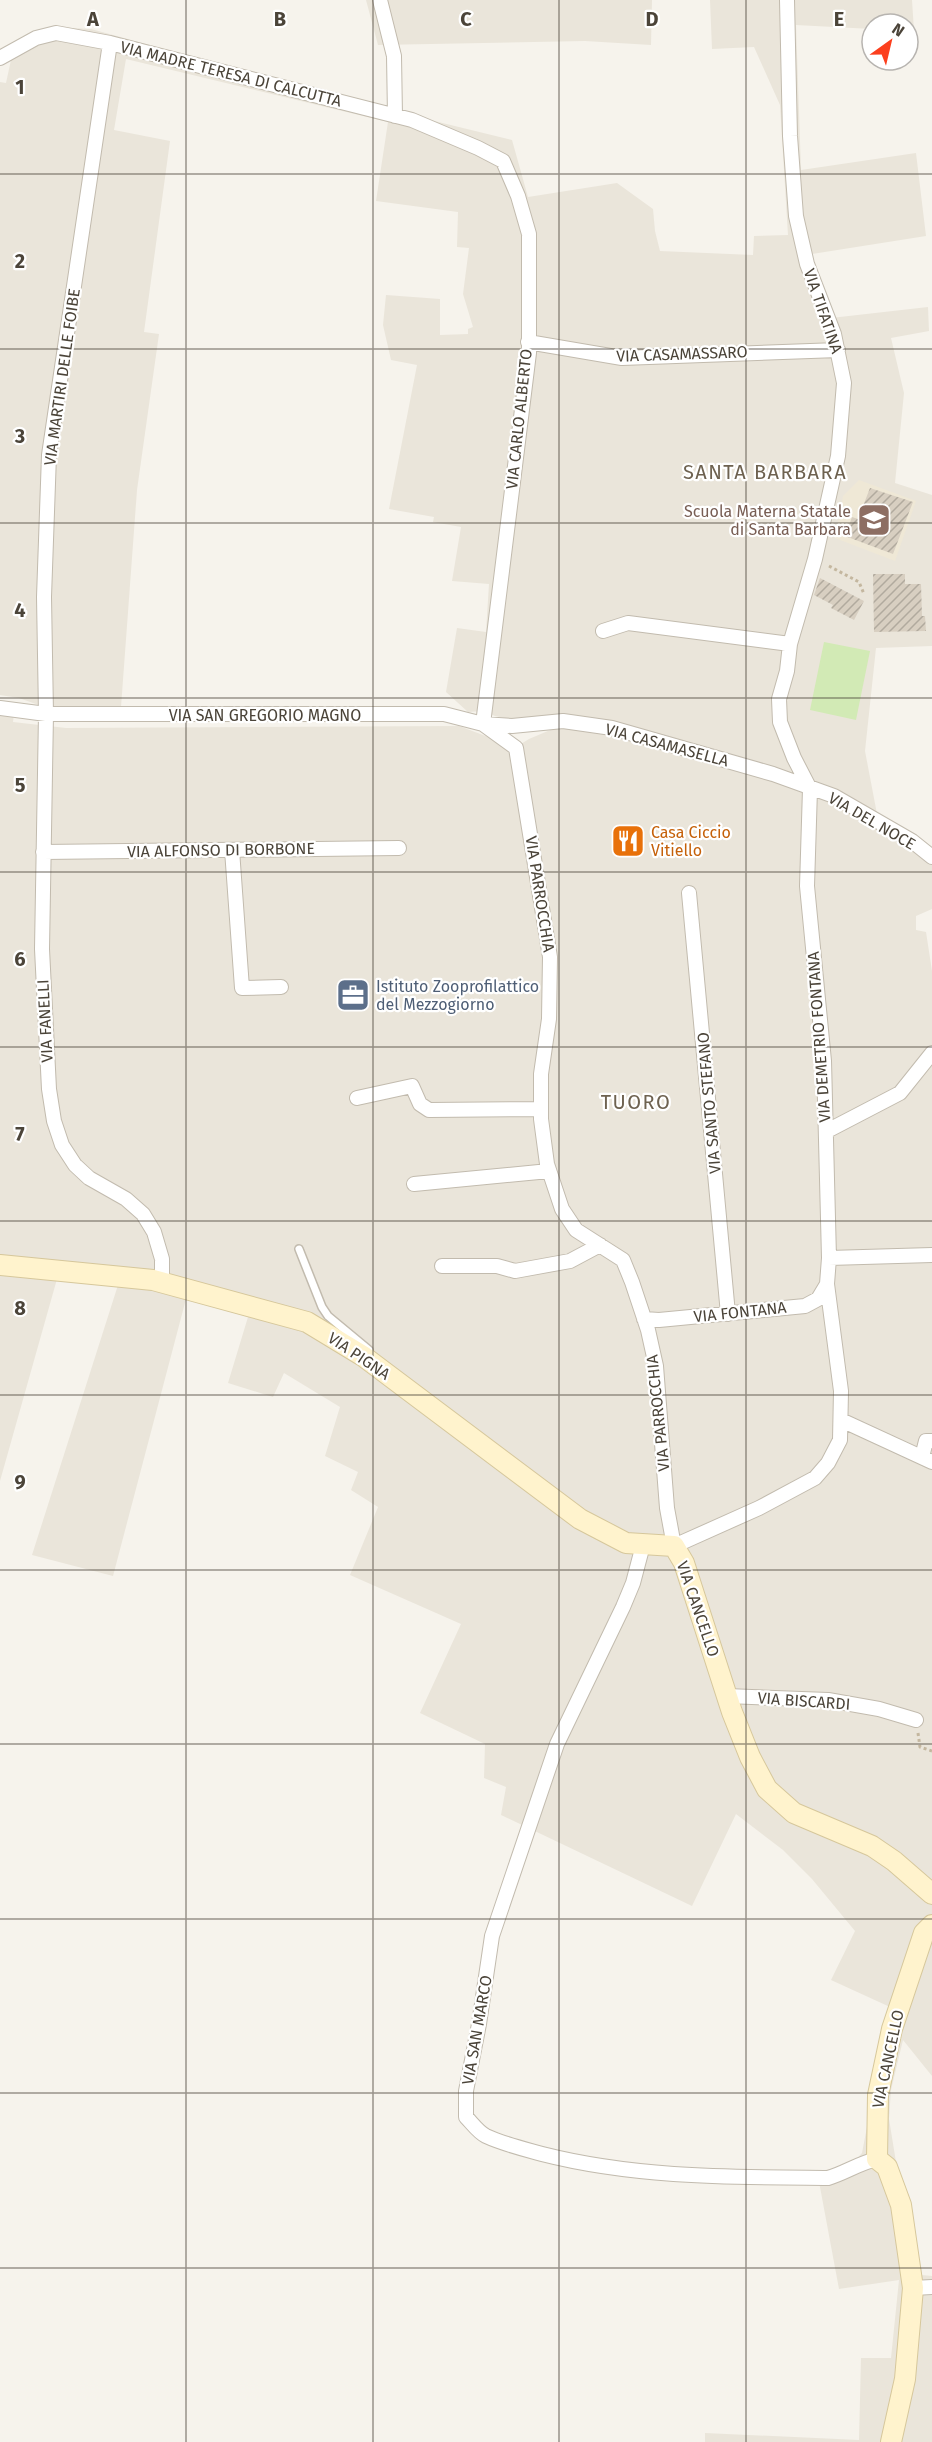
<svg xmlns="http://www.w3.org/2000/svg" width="932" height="2442" viewBox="0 0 932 2442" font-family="'Fira Sans',sans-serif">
	<defs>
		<pattern id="building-hatch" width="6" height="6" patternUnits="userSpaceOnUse" patternTransform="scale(1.5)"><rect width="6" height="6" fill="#d8cfc1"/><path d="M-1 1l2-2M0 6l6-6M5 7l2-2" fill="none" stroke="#b1aa9e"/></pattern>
	</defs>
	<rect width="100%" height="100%" fill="#f6f3ec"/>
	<path fill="#eae5da" d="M366 0H652L651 45 585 41 378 45Z
		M710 0H912L914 31H908V24H872V29L796 25 801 170 916 153 926 236 812 254 816 277 831 318 928 307 929 331 891 338 904 393 895 483 932 495V646L876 648 865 751 877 814 637 732 519 721 495 716 484 711 468 712 446 692 457 628 486 632 489 584 452 581 461 527 433 522 434 517 389 509 417 365 391 360 383 325 386 295 440 299V335L468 334V329L473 327 463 294 469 248 457 247 458 212 376 201 388 122 126 59 114 130 170 141 144 332 159 334 137 490 121 707 47 708 19 698 0 695V82L6 83 14 46 54 27 91 29 377 107 512 140 528 197 617 183 653 209 655 231 660 251 753 255 754 236 788 235 780 105 754 47 712 49Z
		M0 702 15 705 13 722 66 728 459 726 491 738 511 750 529 739 562 725 615 735 748 771 815 795 932 855V909L916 916V930L926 932 932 971V2076L903 2040 891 2090 889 2119 896 2162 911 2211 922 2275 932 2276V2442H705V2433L859 2440 861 2358H891L899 2280 839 2289 817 2171 849 2167 862 2153 890 2007 831 1980 855 1931 812 1879 783 1850 736 1814 692 1906 501 1815 506 1787 484 1778 485 1744 420 1713 461 1624 350 1575 378 1507 351 1490 358 1472 325 1456 340 1407 284 1373 273 1397 228 1383 248 1317 186 1299 113 1576 32 1555 118 1285 57 1279 0 1481Z"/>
	<path fill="#efe8d6" d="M859 480 916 501 895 561 835 538 843 496Z"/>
	<path fill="#d2eab5" d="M824 642 870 651 856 720 810 710Z"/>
	<path fill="url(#building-hatch)" d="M870 488 913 502 893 554 845 536 852 517 858 519Z
		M873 574H905V584H921L922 616H925L926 631 874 632Z
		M820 578 864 601 854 620 831 608 833 605 814 595Z"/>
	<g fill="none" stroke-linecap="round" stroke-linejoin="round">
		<defs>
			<path id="lane" d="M299 1249 322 1307 328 1316 369 1350"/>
			<path id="street" d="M380 0 394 56 395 116
				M787 0 790 136 796 216 807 264 834 334 844 383 838 456 815 559 790 644 787 671 779 699 780 722 794 758 810 789
				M110 43 49 455 44 597 46 714 42 949 49 1089 54 1121 62 1145 75 1165 89 1178 126 1199 143 1214 154 1232 162 1259V1282
				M0 58 36 38 56 33 110 43 412 120 478 148 503 161 518 196 529 234V353L483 724
				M528 342 622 358 838 350
				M603 631 628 623 790 644
				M0 708 46 714H444L483 724 512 726 563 721 612 728 773 774 834 796 912 841 932 857
				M483 724 516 748 550 957 549 1019 541 1074V1119L547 1164 562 1209 576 1230 623 1260 632 1282 648 1330 656 1366 667 1508 674 1546 759 1508 815 1478 828 1463 840 1440 841 1391 827 1284 829 1258 824 1061 807 886 810 789
				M232 850 242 988 281 987
				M43 852 399 848
				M689 893 728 1314
				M357 1098 412 1086 420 1104 429 1110 541 1109
				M827 1131 900 1093 932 1053
				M414 1184 549 1171
				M829 1258 932 1255
				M442 1266H497L515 1271 570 1261 600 1245
				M644 1319 659 1320 805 1306 818 1299 827 1284
				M841 1420 932 1462
				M922 1457 926 1441H932
				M643 1545 633 1583 623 1607 557 1744 492 1936 479 2024 466 2091V2117C472 2123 478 2132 486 2136 503 2144 524 2149 542 2154 636 2178 732 2177 828 2178 845 2173 859 2163 877 2159
				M727 1696 828 1700 879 1709 916 1720
				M913 2288 932 2287"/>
			<path id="secondary" d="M0 1265 153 1280 307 1322 363 1356 580 1519 626 1543 674 1546 684 1563 732 1712 750 1757 767 1789 794 1813 872 1846 894 1861 932 1894
				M891 2442 905 2379 913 2288 901 2205 887 2167 877 2159 878 2095 892 2029 924 1933 932 1925"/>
		</defs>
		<use href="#lane" stroke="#c2bbae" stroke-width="10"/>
		<use href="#street" stroke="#c2bbae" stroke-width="16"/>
		<use href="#secondary" stroke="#d6c79b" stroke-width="22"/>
		<path stroke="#c4b79f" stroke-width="3" stroke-dasharray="3 3" stroke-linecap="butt" d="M829 566 859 582 864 594
			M918 1733 920 1747 932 1751"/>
		<use href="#lane" stroke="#fff" stroke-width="7"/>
		<use href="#street" stroke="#fff" stroke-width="14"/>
		<use href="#secondary" stroke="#fff3cd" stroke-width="20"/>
	</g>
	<path fill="none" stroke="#4b4439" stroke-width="1.5" stroke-opacity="0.55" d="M186 0V2442M373 0V2442M559 0V2442M746 0V2442M0 174H932M0 349H932M0 523H932M0 698H932M0 872H932M0 1047H932M0 1221H932M0 1395H932M0 1570H932M0 1744H932M0 1919H932M0 2093H932M0 2268H932"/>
	<defs>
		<symbol id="school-square" viewBox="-11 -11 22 22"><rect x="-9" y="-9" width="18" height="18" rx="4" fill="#8d6e63" stroke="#fff"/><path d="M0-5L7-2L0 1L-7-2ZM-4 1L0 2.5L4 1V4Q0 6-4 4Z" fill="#fff"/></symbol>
		<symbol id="restaurant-square" viewBox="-11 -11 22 22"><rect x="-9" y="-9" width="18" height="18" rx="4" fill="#e8710a" stroke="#fff"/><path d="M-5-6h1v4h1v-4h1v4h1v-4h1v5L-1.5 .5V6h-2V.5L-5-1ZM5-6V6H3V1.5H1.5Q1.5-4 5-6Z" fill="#fff"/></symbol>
		<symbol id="office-square" viewBox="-11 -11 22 22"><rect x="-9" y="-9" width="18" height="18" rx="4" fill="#5c6f8a" stroke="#fff"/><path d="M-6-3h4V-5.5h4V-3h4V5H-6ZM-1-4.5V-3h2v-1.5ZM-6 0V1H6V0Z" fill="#fff"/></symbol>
	</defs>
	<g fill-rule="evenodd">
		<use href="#school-square" x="855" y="501" width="38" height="38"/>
		<use href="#restaurant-square" x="609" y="822" width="38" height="38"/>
		<use href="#office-square" x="334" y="976" width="38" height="38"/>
	</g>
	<g text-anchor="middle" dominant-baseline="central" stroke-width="4.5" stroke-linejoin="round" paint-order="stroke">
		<g font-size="16" fill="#4b4439" stroke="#fff">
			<text transform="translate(231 74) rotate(14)">VIA MADRE TERESA DI CALCUTTA</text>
			<text transform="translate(823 311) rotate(71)">VIA TIFATINA</text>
			<text transform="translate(682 354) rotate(-2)">VIA CASAMASSARO</text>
			<text transform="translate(62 377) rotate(-82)">VIA MARTIRI DELLE FOIBE</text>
			<text transform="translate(519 419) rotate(-84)">VIA CARLO ALBERTO</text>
			<text x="265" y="715">VIA SAN GREGORIO MAGNO</text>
			<text transform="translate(667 745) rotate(15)">VIA CASAMASELLA</text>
			<text transform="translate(872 821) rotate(30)">VIA DEL NOCE</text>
			<text transform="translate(221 850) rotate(-1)">VIA ALFONSO DI BORBONE</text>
			<text transform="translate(540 894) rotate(81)">VIA PARROCCHIA</text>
			<text transform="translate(45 1021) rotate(-93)">VIA FANELLI</text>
			<text transform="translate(819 1037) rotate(-94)">VIA DEMETRIO FONTANA</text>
			<text transform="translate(709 1103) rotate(-95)">VIA SANTO STEFANO</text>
			<text transform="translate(740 1312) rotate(-6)">VIA FONTANA</text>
			<text transform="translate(359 1356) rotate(34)">VIA PIGNA</text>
			<text transform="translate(658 1413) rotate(-96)">VIA PARROCCHIA</text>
			<text transform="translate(698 1609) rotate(71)">VIA CANCELLO</text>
			<text transform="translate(804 1701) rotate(4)">VIA BISCARDI</text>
			<text transform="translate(477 2030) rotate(-80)">VIA SAN MARCO</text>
			<text transform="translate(888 2059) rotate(-78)">VIA CANCELLO</text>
		</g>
		<g font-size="16" fill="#785e54" stroke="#fff" text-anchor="end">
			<text x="851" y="511">Scuola Materna Statale<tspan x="851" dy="18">di Santa Barbara</tspan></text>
		</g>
		<g font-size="16" fill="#c56008" stroke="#fff" text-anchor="start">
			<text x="651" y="832">Casa Ciccio<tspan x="651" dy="18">Vitiello</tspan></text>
		</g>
		<g font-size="16" fill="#4e5e75" stroke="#fff" text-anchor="start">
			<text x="376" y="986">Istituto Zooprofilattico<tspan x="376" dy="18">del Mezzogiorno</tspan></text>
		</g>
		<g font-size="20" letter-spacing="1.5" fill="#6e6250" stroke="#fff">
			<text x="765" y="472">SANTA BARBARA</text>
			<text x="636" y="1102">TUORO</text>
		</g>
	</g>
	<g font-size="20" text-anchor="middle" font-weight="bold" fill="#4b4439" stroke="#fff" stroke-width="4.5" stroke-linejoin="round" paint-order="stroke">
		<text x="93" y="26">A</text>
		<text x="280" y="26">B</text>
		<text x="466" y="26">C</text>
		<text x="652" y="26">D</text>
		<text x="839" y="26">E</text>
		<text x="20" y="94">1</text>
		<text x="20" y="268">2</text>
		<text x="20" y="443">3</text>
		<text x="20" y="617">4</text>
		<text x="20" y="792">5</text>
		<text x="20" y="966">6</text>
		<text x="20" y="1141">7</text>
		<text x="20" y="1315">8</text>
		<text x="20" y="1489">9</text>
	</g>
	<g transform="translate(890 42) rotate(34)"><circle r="28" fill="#ffffff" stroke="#b7b4b0" stroke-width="1.5"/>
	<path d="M0-4.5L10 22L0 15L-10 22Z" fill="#fc3f1d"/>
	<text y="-9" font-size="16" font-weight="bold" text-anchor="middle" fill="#4b4439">N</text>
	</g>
</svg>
